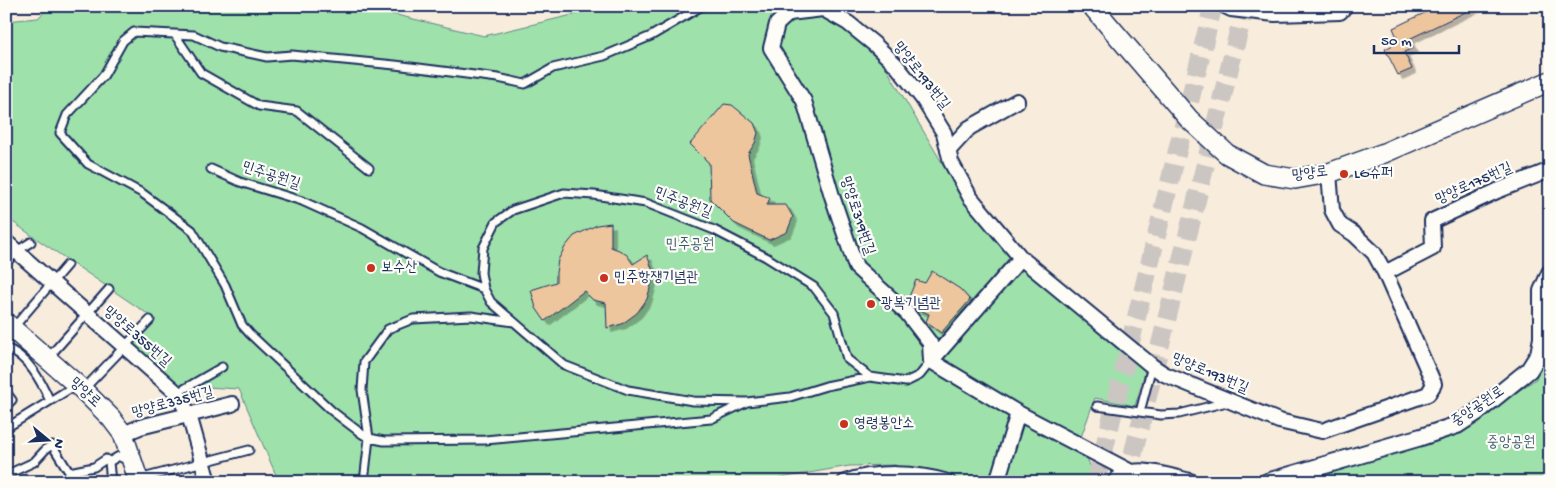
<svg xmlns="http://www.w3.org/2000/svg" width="1556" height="488" viewBox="0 0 1556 488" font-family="'Gochi Hand','Poor Story',sans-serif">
	<defs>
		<filter id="shadow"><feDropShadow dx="4.5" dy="4.5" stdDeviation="0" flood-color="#0004"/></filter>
	</defs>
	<rect width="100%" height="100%" fill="#f8ecdc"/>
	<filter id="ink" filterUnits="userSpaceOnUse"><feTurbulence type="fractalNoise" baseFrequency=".02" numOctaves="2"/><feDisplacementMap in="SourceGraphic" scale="10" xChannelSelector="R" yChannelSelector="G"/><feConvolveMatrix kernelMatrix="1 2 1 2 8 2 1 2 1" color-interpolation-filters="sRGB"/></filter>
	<g filter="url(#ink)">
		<path fill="#9fe1ab" stroke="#5d8884" d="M51 6H359L484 36 585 12 597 6H831L846 29 882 61 964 200 1020 266 1119 350 1146 369 1135 406 1095 398 1080 440 1093 473 1090 482H899L896 465 849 466 758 482H279L239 389 175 385 130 348 155 319 31 235 6 217V21L38 18Z
			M1550 331V482H1286L1461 430 1536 379Z"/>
		<path fill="#edc69d" stroke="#1b2f5e" filter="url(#shadow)" d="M1439 6H1478L1409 39 1413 48 1404 52 1412 69 1398 75 1385 49 1399 42 1393 28Z
			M724 104 732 105 754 123 758 133 755 143 748 154 757 193 770 198 767 205H786L793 217 787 232 769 240 734 223 710 199 709 163 690 144Z
			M611 223V247L619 250 627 255 633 264 647 255 653 271 651 285 647 299 637 313 622 324 607 328 606 303 593 300 584 291 545 321 536 308 531 290 556 282V273L558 260 565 247 574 236 597 225Z
			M932 271 960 289 970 300 941 333 926 322 929 314 906 304 916 280 925 283Z"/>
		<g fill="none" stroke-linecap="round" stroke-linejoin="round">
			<path stroke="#ccc6c3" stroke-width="19" stroke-dasharray="19 9" stroke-linecap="butt" d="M1096 482 1213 6
				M1126 482 1245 6"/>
			<defs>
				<path id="service" d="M702 6 651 36 604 56 553 68 525 84 498 78 395 65 292 55 267 57 220 47 194 35 134 32 123 41 104 75 67 115 60 133 88 164 142 193 192 230 225 285 242 325 250 334 332 411 362 434 369 438 384 441 485 440 711 419 747 402
					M175 35 201 73 259 106 297 111 369 168
					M211 169 240 182 302 201 362 228 439 272 484 289
					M6 263 17 251 31 242
					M14 327 67 265
					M6 348C28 356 41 381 50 401
					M48 358 109 289
					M870 377 826 386 790 397 747 402 693 401 628 390 564 365 491 302 484 289 481 273 483 248 496 222 513 210 564 193 594 195 646 203 714 230 766 257 814 287 834 313 847 359 870 377 906 382 920 375 931 361
					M84 389 150 320
					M6 392 12 400 6 406
					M177 393 222 367
					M1097 406 1161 415 1179 414 1227 402
					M1140 412 1152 366
					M6 428 76 385
					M6 475 34 462 46 449 52 445 69 472
					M139 479 249 450
					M72 482 69 472 94 467 106 459 109 462
					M111 482 109 462 119 456 122 458 129 457
					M364 482 369 438 362 390 364 362 388 329 413 319 471 316 514 322"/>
				<path id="minor" d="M1225 6 1231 9 1275 14 1340 12 1345 6
					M948 151 969 128 1017 101
					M6 242 177 393 189 415 208 482
					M1385 273 1433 248 1432 221 1497 191 1550 170
					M931 361 1021 258
					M123 434 140 427 232 404
					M1131 472 1018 413 931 361 930 343 907 313 856 267 832 196 804 101 771 48 777 24 789 13 823 9 848 23 874 44 896 65 923 99 944 133 951 162 970 197 1021 258 1152 366 1164 374 1279 421 1322 431 1428 394 1434 384 1385 273 1374 253 1354 234 1340 225 1332 210 1329 173
					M845 482C877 471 915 472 948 482
					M997 482 1018 413"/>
				<path id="tertiary" d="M1116 482C1132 463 1168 477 1190 482
					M1267 482 1421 437 1457 425 1477 412 1529 370 1539 354 1542 338V291L1550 273"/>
				<path id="secondary" d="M1092 6 1189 119 1227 154 1264 174 1295 179 1329 173 1384 153 1550 81
					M6 323 83 390 111 418 123 434 139 482"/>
			</defs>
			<use href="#service" stroke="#1b2f5e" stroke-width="11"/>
			<use href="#minor" stroke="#1b2f5e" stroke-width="18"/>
			<use href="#tertiary" stroke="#1b2f5e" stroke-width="20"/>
			<use href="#secondary" stroke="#1b2f5e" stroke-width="22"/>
			<use href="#service" stroke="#fdfcf7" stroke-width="7"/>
			<use href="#minor" stroke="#fdfcf7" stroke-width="14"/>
			<use href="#tertiary" stroke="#fdfcf7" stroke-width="16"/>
			<use href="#secondary" stroke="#fdfcf7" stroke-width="19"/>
		</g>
	</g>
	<g fill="#c8321e" stroke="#fdfcf7" stroke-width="2">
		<circle cx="1344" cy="174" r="5"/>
		<circle cx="371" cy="268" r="5"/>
		<circle cx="604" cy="278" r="5"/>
		<circle cx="871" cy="304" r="5"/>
		<circle cx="844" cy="424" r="5"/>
	</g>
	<g text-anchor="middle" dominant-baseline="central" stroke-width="4.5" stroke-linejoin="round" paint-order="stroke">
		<g font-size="15" fill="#1b2f5e" stroke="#fdfcf7">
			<text transform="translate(921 76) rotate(52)">망양로193번길</text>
			<text transform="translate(1310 174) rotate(-7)">망양로</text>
			<text transform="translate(271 176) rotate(18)">민주공원길</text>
			<text transform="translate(1474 184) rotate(-24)">망양로175번길</text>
			<text transform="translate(683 203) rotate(21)">민주공원길</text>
			<text transform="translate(857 216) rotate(72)">망양로319번길</text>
			<text transform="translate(137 337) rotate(41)">망양로355번길</text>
			<text transform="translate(1210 374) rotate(23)">망양로193번길</text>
			<text transform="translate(85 393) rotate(43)">망양로</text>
			<text transform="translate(173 403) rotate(-15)">망양로335번길</text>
			<text transform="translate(1478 407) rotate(-34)">중앙공원로</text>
		</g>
		<g font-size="15" fill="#1b2f5e" stroke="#fdfcf7" text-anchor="start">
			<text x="1354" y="174">LG슈퍼</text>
			<text x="381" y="268">보수산</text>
			<text x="614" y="278">민주항쟁기념관</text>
			<text x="881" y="304">광복기념관</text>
			<text x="854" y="424">영령봉안소</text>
		</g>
		<g font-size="15" fill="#3c5c71" stroke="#fdfcf7">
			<text x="690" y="245">민주공원</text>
			<text x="1511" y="443">중앙공원</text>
		</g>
	</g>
	<rect width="1556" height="488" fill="none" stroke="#fdfcf7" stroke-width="25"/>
	<rect x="12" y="12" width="1531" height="463" fill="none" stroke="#1b2f5e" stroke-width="2" filter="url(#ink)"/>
	<g transform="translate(48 440) rotate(108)" stroke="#fdfcf7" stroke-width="4" paint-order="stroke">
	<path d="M0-4L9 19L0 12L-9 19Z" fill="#1b2f5e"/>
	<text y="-8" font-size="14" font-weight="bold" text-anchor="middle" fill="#1b2f5e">N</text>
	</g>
	<path d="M1374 45v8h85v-8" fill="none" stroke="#1b2f5e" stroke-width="2.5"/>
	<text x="1381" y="45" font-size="15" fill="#1b2f5e" stroke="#fdfcf7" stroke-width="4" paint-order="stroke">50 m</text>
</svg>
